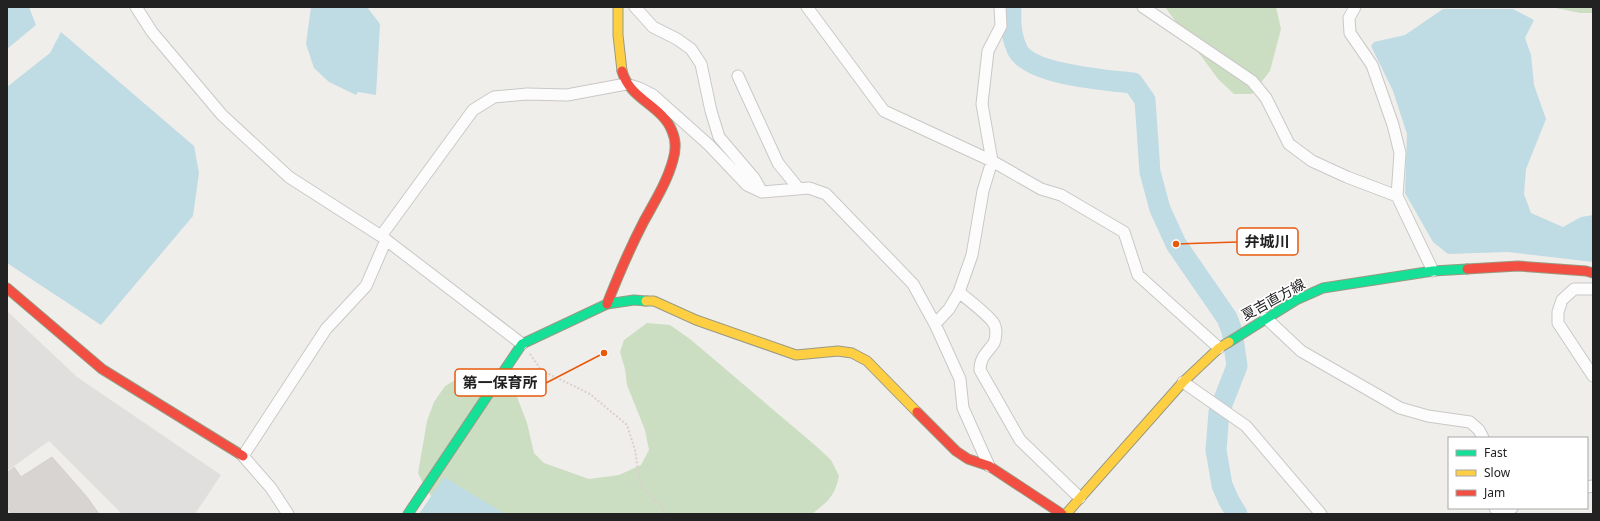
<svg xmlns="http://www.w3.org/2000/svg" width="1600" height="521" viewBox="0 0 1600 521" font-family="'Noto Sans','Noto Sans JP',sans-serif">
	<rect width="100%" height="100%" fill="#f0eeeb"/>
	<path fill="#cbdec1" d="M1165 7H1276L1281 29 1270 71 1252 94H1234L1218 79Z
		M1551 7H1593V13H1580Z
		M647 323 670 325 690 339 816 446 831 460 839 476C834 498 828 501 812 514H460L435 502 425 487 418 473 427 421 434 402 445 386 457 379 474 375 495 380 514 389 527 423 534 453 544 463 589 479 619 475 641 465 649 450 645 430 627 385 625 369 620 352 624 340Z"/>
	<path fill="#e0dfde" d="M7 311 77 377 221 475 195 514H122L49 441 7 471Z"/>
	<path fill="#bfdbe3" d="M7 7H29L36 25 7 49Z
		M311 7H367L380 24 376 95 358 92 356 95 329 82 314 68 306 44Z
		M1443 9H1513L1534 20 1525 38 1531 55 1534 85 1546 119 1526 169 1524 194 1531 213 1563 227 1581 217 1593 215V262L1508 252 1448 254 1433 242 1405 193 1407 134 1393 91 1371 46 1374 42 1405 35Z
		M61 32 194 146 199 173 193 216 101 325 7 263V87L50 53Z
		M444 477 505 514H419Z"/>
	<g fill="none" stroke-linecap="round" stroke-linejoin="round">
		<path stroke="#bfdbe3" stroke-width="21" d="M1011 7C1010 21 1011 36 1017 49 1028 75 1107 80 1133 83L1145 100 1150 172 1160 209 1176 244 1227 318 1232 331 1237 366 1219 412 1216 450 1222 485 1229 501 1237 514"/>
	</g>
	<path fill="#d7d4d2" stroke="#d3d0cc" d="M52 457 87 497 99 514H12L7 508V473L14 467 21 477Z"/>
	<g fill="none" stroke-linecap="round" stroke-linejoin="round">
		<defs>
			<path id="street" d="M136 7 152 32 222 115 289 177 381 236 522 344
				M635 7 653 27 677 39 691 49 701 64 711 111 719 137 754 178 762 192 809 188 826 194 913 284 935 324 960 379 963 408 989 466
				M807 7 884 111 992 161 1041 189 1061 195 1124 232 1138 275 1219 348
				M1143 7 1252 81 1266 98 1289 144 1312 161 1347 177 1397 196
				M1355 7 1349 18 1350 33 1372 65 1393 125 1400 153 1397 196 1433 271
				M738 76 778 163 799 189
				M381 236 473 110 494 97 527 94 567 95 626 84 639 88 653 95 709 145 747 185 762 192
				M1593 289H1574L1562 300 1558 312V323L1593 376
				M959 292C967 299 990 316 994 324 997 329 996 338 994 343 987 353 980 357 980 370L1020 440 1080 498
				M1266 318 1301 351 1400 408 1428 416 1470 422 1479 430 1483 438
				M935 324 949 309 959 292 972 255 983 191 992 161 982 104 988 51 1001 26 1000 7
				M1183 382 1246 426 1321 514
				M1587 487 1593 486
				M1495 508 1498 513 1512 508
				M288 514 271 488 243 456 326 329 366 286 386 240"/>
			<path id="fast" d="M1229 342 1296 300 1323 288 1433 271 1467 269
				M408 514 522 344 607 304 634 300 646 301"/>
			<path id="slow" d="M618 7V35L622 71
				M646 301H654L696 320 796 355 838 351 852 353 867 361 917 412
				M1066 514 1183 382 1219 348 1229 342"/>
			<path id="jam" d="M1467 269 1518 266 1586 271 1593 273
				M7 288 102 369 243 456
				M607 304C618 276 630 248 644 221 655 201 667 182 673 160 676 150 676 140 672 131 662 105 630 100 622 71
				M917 412 956 451 968 459 989 466 1062 514"/>
		</defs>
		<use href="#street" stroke="#c9c8c7" stroke-width="13"/>
		<use href="#fast" stroke="#999a82" stroke-width="11"/>
		<use href="#slow" stroke="#999a82" stroke-width="11"/>
		<use href="#jam" stroke="#999a82" stroke-width="11"/>
		<path stroke="#dccecd" stroke-width="2" stroke-dasharray="2 2" stroke-linecap="butt" d="M530 354 541 370 590 394 627 425 635 450 640 485 664 510 665 514"/>
		<use href="#street" stroke="#fdfcfc" stroke-width="11"/>
		<use href="#fast" stroke="#16e098" stroke-width="9"/>
		<use href="#slow" stroke="#ffcf43" stroke-width="9"/>
		<use href="#jam" stroke="#f24e42" stroke-width="9"/>
	</g>
	<g text-anchor="middle" dominant-baseline="central" stroke-width="3.5" stroke-linejoin="round" paint-order="stroke">
		<g font-size="14" fill="#222" stroke="#fff">
			<text transform="translate(1273 299) rotate(-29)">夏吉直方線</text>
		</g>
	</g>
	<path fill="none" stroke="#e8590c" stroke-width="1.5" d="M1176 244L1237 242M604 353L546 383"/>
	<g fill="#e8590c" stroke="#fff" stroke-width="1.5">
		<circle cx="1176" cy="244" r="4"/>
		<circle cx="604" cy="353" r="4"/>
	</g>
	<g fill="#fff" stroke="#e8590c" stroke-width="1.5">
		<rect x="1237" y="228" width="61" height="27" rx="4"/>
		<rect x="455" y="369" width="91" height="27" rx="4"/>
	</g>
	<g font-size="15" text-anchor="middle" font-weight="bold" fill="#222">
		<text x="1267" y="247">弁城川</text>
		<text x="500" y="388">第一保育所</text>
	</g>
	<rect width="1600" height="521" fill="none" stroke="#222222" stroke-width="16"/>
	<rect x="1448" y="437" width="140" height="72" fill="#ffffff" stroke="#a7a7a7"/>
	<rect x="1456" y="450" width="20" height="6" fill="#16e098" stroke="#a7a7a7"/>
	<text x="1484" y="457" font-size="12" fill="#222222">Fast</text>
	<rect x="1456" y="470" width="20" height="6" fill="#ffcf43" stroke="#a7a7a7"/>
	<text x="1484" y="477" font-size="12" fill="#222222">Slow</text>
	<rect x="1456" y="490" width="20" height="6" fill="#f24e42" stroke="#a7a7a7"/>
	<text x="1484" y="497" font-size="12" fill="#222222">Jam</text>
</svg>
